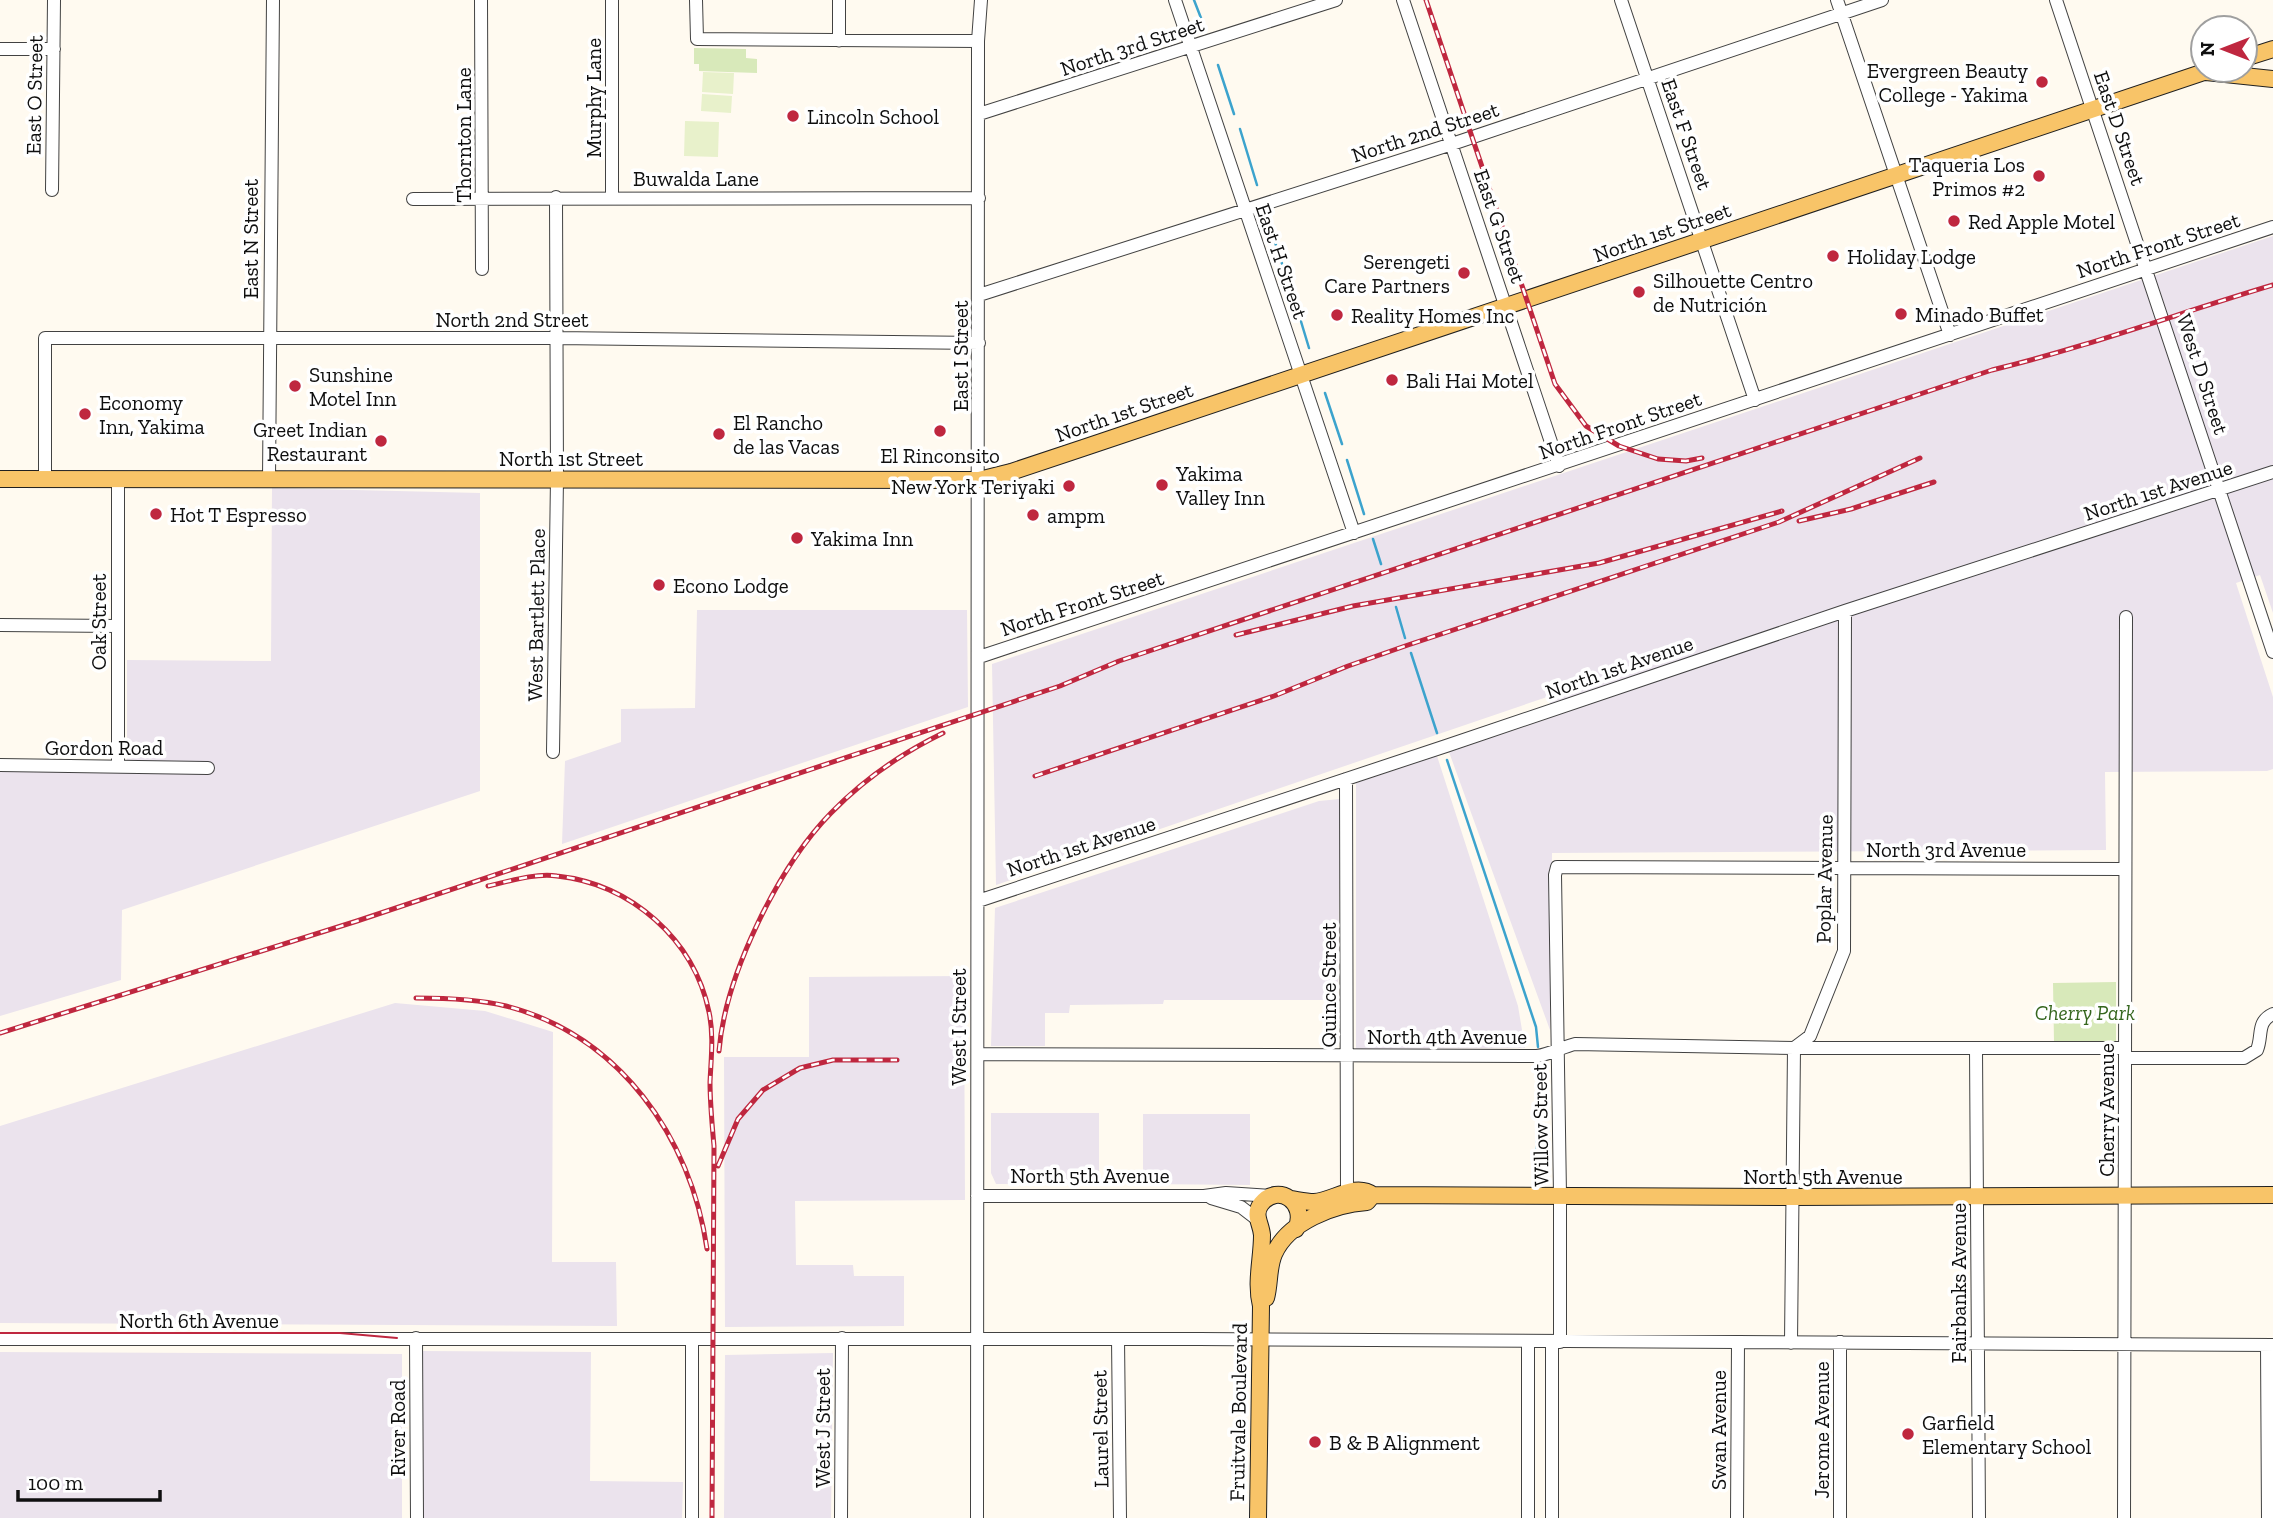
<svg xmlns="http://www.w3.org/2000/svg" width="2273" height="1518" viewBox="0 0 2273 1518" font-family="'Zilla Slab',serif">
	<rect width="100%" height="100%" fill="#fffaf0"/>
	<path fill="#ebe3ed" d="M2273 236V613L2260 575 2236 583 2273 697V769L2267 771 2105 772 2106 850 1552 853 1550 1030 1449 752 1550 718V696L996 885 992 664Z
		M272 488 480 493V791L122 910 121 980 0 1016V768L127 769V660L271 661Z
		M697 610H967L968 707 562 844 565 761 621 742V709L695 708Z
		M1437 756 1518 1006 1525 1048 1356 1049V783Z
		M1340 799 1338 1000H1164L1163 1004 1070 1005 1069 1013H1045V1046H991L995 908 1319 801Z
		M964 976 965 1200 795 1201 796 1265H853L854 1276H904V1326L725 1327 724 1057H809V977Z
		M395 1003 485 1011 553 1032 552 1262H616L617 1326 0 1323V1126Z
		M991 1113H1099V1184H996L991 1173Z
		M1143 1114H1250V1185L1143 1184Z
		M420 1351 591 1352 590 1481 683 1482 682 1518H421Z
		M0 1352 402 1354V1518H0Z
		M833 1353 831 1518H724L725 1355Z"/>
	<path fill="#d8e9ba" d="M694 48 746 49V58L757 59V73L699 71V64H694Z
		M2116 982V1041L2054 1042 2053 983Z"/>
	<path fill="#e8f1cb" d="M703 72 734 73 733 94 702 92Z
		M702 94 732 96 731 113 701 111Z
		M685 121 719 122 718 157 684 156Z"/>
	<g fill="none" stroke-linecap="round" stroke-linejoin="round">
		<path stroke="#3ca3cd" stroke-width="2.5" d="M1194 0 1201 18
			M1218 65 1234 114
			M1240 129 1257 185
			M1270 227 1288 282
			M1293 295 1309 348
			M1325 393 1342 444
			M1347 460 1364 514
			M1373 539 1381 564
			M1396 607 1405 638
			M1411 653 1437 733
			M1447 760 1536 1027 1538 1047
			M1536 1175 1539 1064"/>
		<defs>
			<path id="minor" d="M481 0 482 269
				M612 0V197
				M696 0 697 39 978 41
				M1175 0 1354 533
				M1403 0 1559 466
				M1621 0 1755 400
				M1837 0 1950 335
				M2056 0 2273 652
				M839 41V0
				M0 49H54
				M979 114 1336 0
				M52 190 54 0
				M413 199 979 198
				M979 295 1452 144 1882 0
				M45 478V338H556L979 343
				M269 479 273 0
				M0 625 117 626
				M979 657 2273 227
				M553 752 557 479 556 197
				M0 765 208 768
				M118 766V478
				M1346 779 1347 1192
				M978 901 1446 746 1845 611 2273 472
				M1976 1049 1979 1518
				M978 1054 1537 1056C1551 1054 1562 1047 1575 1044L1794 1048H2125
				M2125 1058H2244L2257 1050C2263 1035 2256 1022 2273 1014
				M977 1196H1204L1226 1193 1272 1196
				M1211 1198 1241 1207 1258 1220
				M416 1338 417 1518
				M0 1339H1199L2273 1345
				M1118 1339 1120 1518
				M1528 1342V1518
				M1560 1342V1195L1555 875 1557 867 2125 869
				M1791 1343 1794 1048 1810 1036 1844 951 1845 611
				M2267 1345 2268 1518
				M692 1518V1339
				M841 1518 842 1338
				M977 1518 978 41 981 0
				M1552 1518V1342
				M1737 1518 1738 1342
				M1840 1518V1342
				M2124 1518 2126 617"/>
			<path id="major" d="M2245 58 2273 49
				M2206 72 2273 79
				M0 479 979 480 1011 472 1083 448 2210 70
				M1291 1199C1298 1200 1306 1202 1314 1202 1333 1201 1355 1182 1373 1195L1794 1197 2273 1195
				M1266 1298C1270 1284 1268 1268 1274 1254 1288 1222 1334 1204 1367 1202L1373 1195
				M1258 1518 1261 1306C1255 1282 1262 1259 1262 1235 1261 1223 1253 1215 1261 1204 1278 1182 1308 1203 1296 1229"/>
		</defs>
		<use href="#minor" stroke="#424242" stroke-width="14"/>
		<use href="#major" stroke="#202020" stroke-width="18"/>
		<use href="#minor" stroke="#fff" stroke-width="12"/>
		<use href="#major" stroke="#f8c468" stroke-width="16"/>
		<path stroke="#bf273f" stroke-width="2" d="M0 1333H340L397 1338"/>
		<defs>
			<path id="rail" d="M1426 0 1555 384 1586 426 1619 446 1658 459 1686 461 1702 458
				M1799 521 1851 509 1934 482
				M1236 635 1353 606 1599 563 1782 511
				M1035 776 1274 696 1348 666 1408 645 1779 522 1920 458
				M488 886C510 881 535 873 557 876 631 884 694 939 709 1012 714 1035 711 1059 710 1082 710 1103 712 1124 714 1146L712 1518
				M416 998C446 998 477 999 506 1006 619 1035 691 1137 707 1249
				M0 1033 357 921 1060 686 1119 661 1992 370C2087 347 2179 313 2273 285
				M719 1051C725 976 778 867 831 813 863 780 902 753 943 733
				M718 1166 738 1119 763 1090 800 1068 833 1060H897"/>
		</defs>
		<use href="#rail" stroke="#bf273f" stroke-width="5"/>
		<use href="#rail" stroke="#fff" stroke-width="2.5" stroke-dasharray="8" stroke-linecap="butt"/>
	</g>
	<g fill="#bf273f" stroke="#fff" stroke-width="2.5">
		<circle cx="2042" cy="82" r="7"/>
		<circle cx="793" cy="116" r="7"/>
		<circle cx="2039" cy="176" r="7"/>
		<circle cx="1954" cy="221" r="7"/>
		<circle cx="1833" cy="256" r="7"/>
		<circle cx="1464" cy="273" r="7"/>
		<circle cx="1639" cy="292" r="7"/>
		<circle cx="1901" cy="314" r="7"/>
		<circle cx="1337" cy="315" r="7"/>
		<circle cx="1392" cy="380" r="7"/>
		<circle cx="295" cy="386" r="7"/>
		<circle cx="85" cy="414" r="7"/>
		<circle cx="940" cy="431" r="7"/>
		<circle cx="719" cy="434" r="7"/>
		<circle cx="381" cy="441" r="7"/>
		<circle cx="1162" cy="485" r="7"/>
		<circle cx="1069" cy="486" r="7"/>
		<circle cx="156" cy="514" r="7"/>
		<circle cx="1033" cy="515" r="7"/>
		<circle cx="797" cy="538" r="7"/>
		<circle cx="659" cy="585" r="7"/>
		<circle cx="1908" cy="1434" r="7"/>
		<circle cx="1315" cy="1442" r="7"/>
	</g>
	<g text-anchor="middle" dominant-baseline="central" stroke-width="7" stroke-linejoin="round" paint-order="stroke">
		<g font-size="21" fill="#0f0f0f" stroke="#fff">
			<text transform="translate(1132 46) rotate(-18)">North 3rd Street</text>
			<text transform="translate(34 95) rotate(-89)">East O Street</text>
			<text transform="translate(593 98) rotate(-90)">Murphy Lane</text>
			<text transform="translate(2120 128) rotate(71)">East D Street</text>
			<text transform="translate(1425 132) rotate(-18)">North 2nd Street</text>
			<text transform="translate(1687 134) rotate(71)">East F Street</text>
			<text transform="translate(463 135) rotate(-90)">Thornton Lane</text>
			<text x="696" y="178">Buwalda Lane</text>
			<text transform="translate(1500 226) rotate(71)">East G Street</text>
			<text transform="translate(1662 232) rotate(-19)">North 1st Street</text>
			<text transform="translate(250 239) rotate(-90)">East N Street</text>
			<text transform="translate(2158 245) rotate(-18)">North Front Street</text>
			<text transform="translate(1282 261) rotate(71)">East H Street</text>
			<text x="512" y="319">North 2nd Street</text>
			<text transform="translate(960 356) rotate(-90)">East I Street</text>
			<text transform="translate(2203 374) rotate(72)">West D Street</text>
			<text transform="translate(1124 412) rotate(-19)">North 1st Street</text>
			<text transform="translate(1620 425) rotate(-19)">North Front Street</text>
			<text x="571" y="458">North 1st Street</text>
			<text transform="translate(2158 490) rotate(-18)">North 1st Avenue</text>
			<text transform="translate(1082 603) rotate(-18)">North Front Street</text>
			<text transform="translate(536 615) rotate(-89)">West Bartlett Place</text>
			<text transform="translate(98 622) rotate(-90)">Oak Street</text>
			<text transform="translate(1619 667) rotate(-19)">North 1st Avenue</text>
			<text x="104" y="747">Gordon Road</text>
			<text transform="translate(1081 846) rotate(-18)">North 1st Avenue</text>
			<text x="1946" y="849">North 3rd Avenue</text>
			<text transform="translate(1824 879) rotate(-89)">Poplar Avenue</text>
			<text transform="translate(1328 985) rotate(-90)">Quince Street</text>
			<text transform="translate(958 1027) rotate(-90)">West I Street</text>
			<text x="1447" y="1036">North 4th Avenue</text>
			<text transform="translate(2106 1110) rotate(-90)">Cherry Avenue</text>
			<text transform="translate(1540 1125) rotate(-91)">Willow Street</text>
			<text x="1090" y="1175">North 5th Avenue</text>
			<text x="1823" y="1176">North 5th Avenue</text>
			<text transform="translate(1958 1283) rotate(-90)">Fairbanks Avenue</text>
			<text x="199" y="1320">North 6th Avenue</text>
			<text transform="translate(1238 1412) rotate(-89)">Fruitvale Boulevard</text>
			<text transform="translate(397 1428) rotate(-90)">River Road</text>
			<text transform="translate(822 1428) rotate(-90)">West J Street</text>
			<text transform="translate(1100 1429) rotate(-91)">Laurel Street</text>
			<text transform="translate(1718 1430) rotate(-90)">Swan Avenue</text>
			<text transform="translate(1821 1430) rotate(-90)">Jerome Avenue</text>
		</g>
		<g font-size="21" fill="#0f0f0f" stroke="#fff" text-anchor="start">
			<text x="2028" y="70" text-anchor="end">Evergreen Beauty<tspan x="2028" dy="24">College - Yakima</tspan></text>
			<text x="807" y="116">Lincoln School</text>
			<text x="2025" y="164" text-anchor="end">Taqueria Los<tspan x="2025" dy="24">Primos #2</tspan></text>
			<text x="1968" y="221">Red Apple Motel</text>
			<text x="1847" y="256">Holiday Lodge</text>
			<text x="1450" y="261" text-anchor="end">Serengeti<tspan x="1450" dy="24">Care Partners</tspan></text>
			<text x="1653" y="280">Silhouette Centro<tspan x="1653" dy="24">de Nutrición</tspan></text>
			<text x="1915" y="314">Minado Buffet</text>
			<text x="1351" y="315">Reality Homes Inc</text>
			<text x="309" y="374">Sunshine<tspan x="309" dy="24">Motel Inn</tspan></text>
			<text x="1406" y="380">Bali Hai Motel</text>
			<text x="99" y="402">Economy<tspan x="99" dy="24">Inn, Yakima</tspan></text>
			<text x="733" y="422">El Rancho<tspan x="733" dy="24">de las Vacas</tspan></text>
			<text x="367" y="429" text-anchor="end">Greet Indian<tspan x="367" dy="24">Restaurant</tspan></text>
			<text x="940" y="455" text-anchor="middle">El Rinconsito</text>
			<text x="1176" y="473">Yakima<tspan x="1176" dy="24">Valley Inn</tspan></text>
			<text x="1055" y="486" text-anchor="end">New York Teriyaki</text>
			<text x="170" y="514">Hot T Espresso</text>
			<text x="1047" y="515">ampm</text>
			<text x="811" y="538">Yakima Inn</text>
			<text x="673" y="585">Econo Lodge</text>
			<text x="1922" y="1422">Garfield<tspan x="1922" dy="24">Elementary School</tspan></text>
			<text x="1329" y="1442">B &amp; B Alignment</text>
		</g>
		<g font-size="21" font-style="italic" fill="#36671f" stroke="#fff">
			<text x="2085" y="1012">Cherry Park</text>
		</g>
	</g>
	<g transform="translate(2224 49) rotate(270)"><circle r="33" fill="#ffffff" stroke="#9f9f9f" stroke-width="2"/>
	<path d="M0-5L12 26L0 18L-12 26Z" fill="#bf273f"/>
	<text y="-10" font-size="19" font-weight="bold" text-anchor="middle" fill="#0f0f0f">N</text>
	</g>
	<path d="M18 1490v10h142v-10" fill="none" stroke="#0f0f0f" stroke-width="3.5"/>
	<text x="28" y="1490" font-size="21" fill="#0f0f0f" stroke="#ffffff" stroke-width="5" paint-order="stroke">100 m</text>
</svg>
